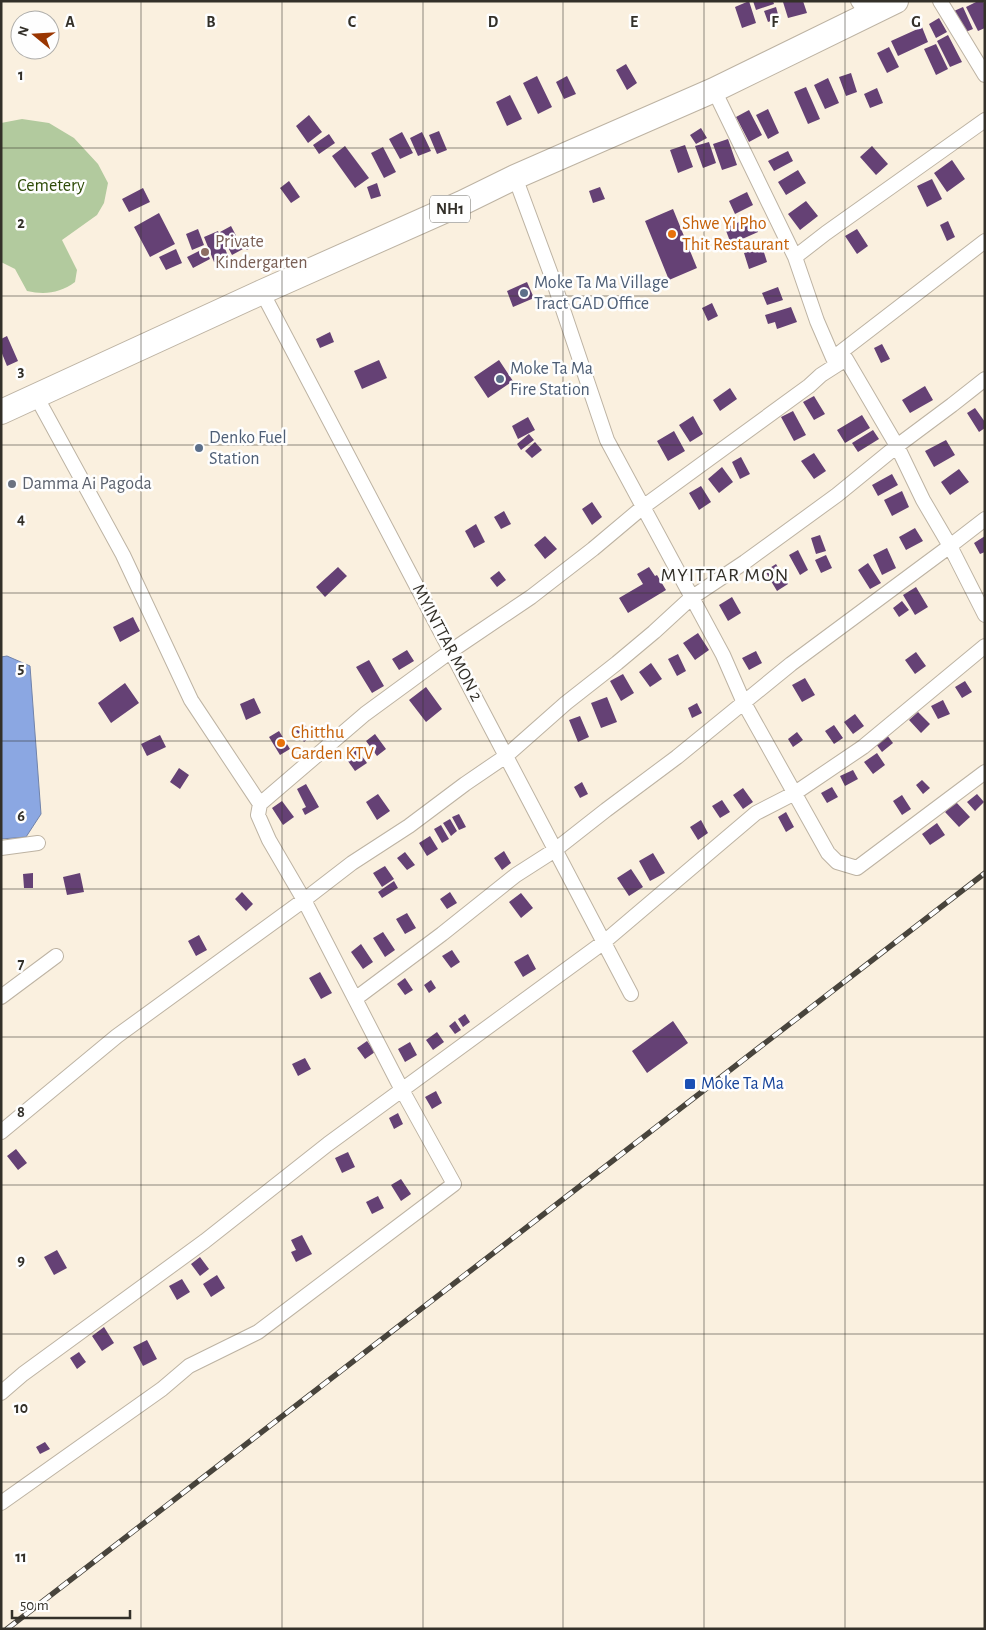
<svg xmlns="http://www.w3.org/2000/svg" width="986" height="1630" viewBox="0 0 986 1630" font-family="'Alegreya Sans',sans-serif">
	<rect width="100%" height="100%" fill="#faf0df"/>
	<path fill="#b2ca9e" d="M22 119 49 123 74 138 98 164 108 183 104 203 97 215 62 240 77 270 75 282C60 293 45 295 27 291L15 269 1 262V123Z"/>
	<path fill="#8ba7e2" stroke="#7183aa" d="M7 656 30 666 41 814 26 837 1 839V657Z"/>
	<path fill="#654175" d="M749 1 756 23 742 28 735 7Z
		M753 1H773L774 4 756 10Z
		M787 1H803L807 13 788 18 783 2Z
		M978 1H983L985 5V28L978 31 966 7Z
		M776 7 779 18 768 22 764 11Z
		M963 7 973 29 963 33 954 11Z
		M939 18 947 32 936 38 929 24Z
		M922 27 928 42 898 56 891 41Z
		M948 35 962 62 950 67 937 41Z
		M936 44 948 69 936 75 924 49Z
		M889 47 899 67 887 73 877 53Z
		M626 64 637 83 627 90 616 70Z
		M851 73 857 92 846 96 839 77Z
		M537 76 552 107 538 114 523 83Z
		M567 76 576 94 564 99 556 82Z
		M828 78 839 103 825 109 814 85Z
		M806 87 820 119 808 124 794 92Z
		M877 88 883 103 870 108 864 94Z
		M510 95 522 119 507 126 496 102Z
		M768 109 779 133 768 139 756 115Z
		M749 110 762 135 749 142 736 117Z
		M309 115 322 132 308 143 296 126Z
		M701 128 707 138 696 144 690 135Z
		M439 131 447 150 437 154 429 135Z
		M402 132 413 153 400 159 389 139Z
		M422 132 431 151 418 156 410 138Z
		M329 134 335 143 319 154 313 145Z
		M728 139 737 165 722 170 713 144Z
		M709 142 716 163 703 168 695 146Z
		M685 145 693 167 678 173 670 150Z
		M345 146 369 178 355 188 332 156Z
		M872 146 888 164 876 175 860 157Z
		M383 147 396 172 384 178 371 153Z
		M788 151 793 161 774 171 768 161Z
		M952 160 965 179 947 192 934 173Z
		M798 170 806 183 786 195 778 182Z
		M932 179 942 199 927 207 917 186Z
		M289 181 300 197 291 203 280 188Z
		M377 183 381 196 371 199 367 187Z
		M600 187 605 199 593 203 589 191Z
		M143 188 150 202 129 212 122 199Z
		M747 192 753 205 735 214 729 201Z
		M806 201 818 216 800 230 788 214Z
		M673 209 697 268 669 280 645 221Z
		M159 213 175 244 150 257 134 227Z
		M751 217 758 232 731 244 725 228Z
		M948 221 955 237 947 241 940 225Z
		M231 226 243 249 232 255 220 232Z
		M198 229 204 245 192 250 186 234Z
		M857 229 868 246 857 254 845 236Z
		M218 231 228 256 214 262 204 237Z
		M251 236 255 245 247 250 242 241Z
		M762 246 767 262 749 269 744 253Z
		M205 248 210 259 193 268 187 257Z
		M176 249 182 263 166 270 159 257Z
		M527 282 534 298 513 307 507 291Z
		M778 287 783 300 767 305 762 293Z
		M712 303 718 316 708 321 702 308Z
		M791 307 797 322 777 329 775 322 768 324 765 315Z
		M330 332 334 342 320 348 316 339Z
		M7 336 18 361 7 366 1 351V339Z
		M882 344 890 359 881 363 874 348Z
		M379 360 387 378 362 389 354 371Z
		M499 360 513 381 488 398 474 377Z
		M925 386 933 400 910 413 902 400Z
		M730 388 737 399 720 411 713 400Z
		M814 396 825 414 814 420 803 402Z
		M975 408 985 422V428L979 432 967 413Z
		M793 411 806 435 794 441 781 417Z
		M862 415 870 428 845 443 837 430Z
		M693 416 703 434 690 442 679 425Z
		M528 417 535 430 518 439 512 426Z
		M873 430 879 439 858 452 852 443Z
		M674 431 685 451 668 461 657 441Z
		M529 434 534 440 521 450 517 444Z
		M946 440 955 455 934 467 925 451Z
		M535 442 542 450 532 458 525 451Z
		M814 453 826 471 814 479 801 461Z
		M741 457 750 474 740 479 732 462Z
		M722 467 733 482 719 493 708 479Z
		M959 469 969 482 950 495 941 482Z
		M892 474 898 485 878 496 872 485Z
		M701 486 711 502 699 510 689 493Z
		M902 491 909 507 892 516 884 500Z
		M592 502 602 517 592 525 582 509Z
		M504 511 511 524 501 529 494 517Z
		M476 524 485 542 474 548 465 531Z
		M915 528 923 541 906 550 899 537Z
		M820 535 826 551 816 554 811 538Z
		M545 536 557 549 545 559 534 545Z
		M985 536V552L980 554 974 543Z
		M887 548 896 568 882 575 873 555Z
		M798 550 808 570 800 575 789 555Z
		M826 555 832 568 821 573 815 560Z
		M868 563 881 583 870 589 858 570Z
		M776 564 788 584 777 591 765 571Z
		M338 567 347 576 325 597 316 587Z
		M649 567 655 576 657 575 666 590 628 613 619 598 643 584 637 574Z
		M499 571 506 580 497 587 490 578Z
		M916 587 928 607 915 615 903 595Z
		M732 597 741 613 728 621 719 605Z
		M902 601 909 610 899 617 893 608Z
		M133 617 140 631 120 642 113 627Z
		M698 633 709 650 695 660 683 643Z
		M407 650 414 661 399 670 392 659Z
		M756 651 762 663 749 670 742 658Z
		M916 652 926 666 915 674 905 660Z
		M678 654 686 671 677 676 668 659Z
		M369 660 384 686 372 693 356 667Z
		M651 663 662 679 650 687 639 672Z
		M623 674 634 693 621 701 610 681Z
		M805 678 815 695 802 702 792 685Z
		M965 681 972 692 962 698 955 687Z
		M125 683 139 703 111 723 98 703Z
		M426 687 442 709 426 722 409 700Z
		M607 697 617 722 601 728 591 703Z
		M254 698 261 713 246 720 240 704Z
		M943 700 950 714 938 719 931 706Z
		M697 703 702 713 692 718 688 708Z
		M918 712 930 724 921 733 909 720Z
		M855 714 864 726 853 734 844 722Z
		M580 716 589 737 578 742 569 720Z
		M305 725 312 735 304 742 296 731Z
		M834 725 843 738 834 744 825 731Z
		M279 731 290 749 280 755 269 737Z
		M797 732 803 740 793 747 788 739Z
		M375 734 386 749 377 756 366 741Z
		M160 735 166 747 147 756 141 744Z
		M887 735 893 743 882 752 876 744Z
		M356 748 367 763 355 771 345 757Z
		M877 753 885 765 873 774 864 762Z
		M179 768 189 775 180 789 170 782Z
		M853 770 858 779 845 786 840 776Z
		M922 780 930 788 923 794 916 785Z
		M582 782 588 794 580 798 574 787Z
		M306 784 319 807 305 815 302 809 306 807 297 789Z
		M832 787 838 797 827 803 821 793Z
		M743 788 753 802 743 809 733 795Z
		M378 794 390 811 377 820 366 802Z
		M977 794 984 802 975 811 967 802Z
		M902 795 911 809 902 815 893 801Z
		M722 800 730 812 720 818 712 806Z
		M282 801 294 817 283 825 272 808Z
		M956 802 970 817 959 827 945 812Z
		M786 812 794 827 786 832 778 817Z
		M459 814 466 827 459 830 452 817Z
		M450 819 457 831 451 836 443 823Z
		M701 820 708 833 698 840 690 827Z
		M937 823 945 835 930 845 922 834Z
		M441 825 449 839 442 843 434 829Z
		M430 836 438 849 427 856 419 843Z
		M504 851 511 863 502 870 494 858Z
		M405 852 415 865 407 870 397 858Z
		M653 853 665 873 650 881 639 861Z
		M385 866 394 879 382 887 373 873Z
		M631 869 643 887 629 896 617 878Z
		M33 873V888H24L23 874Z
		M80 873 84 892 67 895 63 877Z
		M394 881 398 888 382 898 378 892Z
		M242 892 253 904 246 911 235 899Z
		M450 892 457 903 447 909 440 899Z
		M521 893 533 908 521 918 509 902Z
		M407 913 416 928 405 934 396 919Z
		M383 932 395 950 385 957 373 938Z
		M199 935 207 950 196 956 188 941Z
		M361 944 373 962 363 969 351 952Z
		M452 950 460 962 451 968 442 956Z
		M528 954 536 969 523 977 514 962Z
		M320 972 332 993 321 999 309 978Z
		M405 978 413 990 405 995 397 984Z
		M431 980 436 988 429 993 424 985Z
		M465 1014 470 1022 463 1027 458 1019Z
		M455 1021 461 1030 455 1034 449 1026Z
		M673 1021 688 1043 647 1073 632 1051Z
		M437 1032 444 1042 433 1050 426 1040Z
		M367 1041 375 1052 365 1059 357 1048Z
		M410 1042 417 1055 405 1062 398 1049Z
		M305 1058 311 1069 298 1076 292 1064Z
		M436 1091 442 1103 432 1109 425 1097Z
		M398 1113 403 1124 394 1129 389 1118Z
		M16 1149 27 1163 18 1170 7 1156Z
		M348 1152 355 1167 342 1173 335 1158Z
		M401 1179 411 1194 401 1201 391 1185Z
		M378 1196 384 1208 372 1214 366 1202Z
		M302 1235 312 1254 296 1262 291 1252 296 1250 291 1240Z
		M57 1250 67 1268 54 1275 44 1257Z
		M200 1257 209 1269 200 1276 191 1264Z
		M217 1275 225 1288 211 1297 203 1284Z
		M182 1279 190 1292 177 1300 169 1286Z
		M104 1327 114 1343 102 1351 92 1336Z
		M147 1340 157 1359 143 1366 133 1347Z
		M79 1352 86 1362 77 1369 70 1358Z
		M45 1442 50 1449 40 1454 36 1447Z"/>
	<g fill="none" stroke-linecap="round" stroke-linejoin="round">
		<defs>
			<path id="minor" d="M858 1 868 15
				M940 1 985 75
				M714 90 795 257 817 321 833 358 846 359
				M515 177 552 277 607 440 723 655 744 703 828 853 837 862 857 868 985 772
				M795 257 826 233 985 120
				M262 292 631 994
				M833 358 985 241
				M36 396 123 555 191 700 260 804
				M985 519 950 546 985 615
				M1 848 38 843
				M1 997 56 956
				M355 999 442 934 516 875 555 850 606 810 677 757 791 664 950 546 923 500 897 446 952 405 985 379
				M1 1132 117 1036 304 900 352 863 409 826 465 784 506 756 566 703 617 663 654 632 691 598 745 562 837 495 897 446 846 359
				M1 1393 23 1374 205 1241 328 1144 604 942 756 813 795 793 863 747 985 646
				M1 1503 162 1389 189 1366 258 1332 454 1184 402 1090 304 900 269 840 258 815 260 804 365 714 451 651 531 597 593 549 643 507 809 386 821 375 846 359"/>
			<path id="trunk" d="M1 412 262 292 462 203 515 177 714 90 896 1"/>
		</defs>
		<use href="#minor" stroke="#bdb3a3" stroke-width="16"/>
		<use href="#trunk" stroke="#bdb3a3" stroke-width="26"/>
		<use href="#minor" stroke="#fff" stroke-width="14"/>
		<use href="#trunk" stroke="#fff" stroke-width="24"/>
		<defs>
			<path id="rail" d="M7 1629 985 873"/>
		</defs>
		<use href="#rail" stroke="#48443c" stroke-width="5.5"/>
		<use href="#rail" stroke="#fefefe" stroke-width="4" stroke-dasharray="11" stroke-linecap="butt"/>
	</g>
	<path fill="none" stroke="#333029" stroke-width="1" stroke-opacity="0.55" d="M141 1V1629M282 1V1629M423 1V1629M563 1V1629M704 1V1629M845 1V1629M1 148H985M1 296H985M1 445H985M1 593H985M1 741H985M1 889H985M1 1037H985M1 1185H985M1 1334H985M1 1482H985"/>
	<g fill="#e8710a" stroke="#fefefe" stroke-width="2">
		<circle cx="672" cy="234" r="5"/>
		<circle cx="281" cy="743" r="5"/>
	</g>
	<circle fill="#8d6e63" stroke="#fefefe" stroke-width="2" cx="205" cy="252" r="5"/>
	<g fill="#5c6f8a" stroke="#fefefe" stroke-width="2">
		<circle cx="524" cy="293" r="5"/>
		<circle cx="500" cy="379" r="5"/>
		<circle cx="199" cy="448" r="5"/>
	</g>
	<circle fill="#6b7280" stroke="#fefefe" stroke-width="2" cx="12" cy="484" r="5"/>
	<rect fill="#1a4fb4" stroke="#fefefe" stroke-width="2" x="684" y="1078" width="12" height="12" rx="2.5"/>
	<g text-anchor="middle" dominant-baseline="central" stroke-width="5" stroke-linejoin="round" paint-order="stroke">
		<rect fill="#fefefe" stroke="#706e69" stroke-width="1" x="430" y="195.5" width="40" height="27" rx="4"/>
		<g font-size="16" font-weight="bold" fill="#333029">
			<text x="450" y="209">NH1</text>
		</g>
		<g font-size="18" fill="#2d4a06" stroke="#fefefe">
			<text x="51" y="186">Cemetery</text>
		</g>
		<g font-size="18" fill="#c56008" stroke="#fefefe" text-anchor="start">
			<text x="682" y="224">Shwe Yi Pho<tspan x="682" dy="21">Thit Restaurant</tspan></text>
			<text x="291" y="733">Chitthu<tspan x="291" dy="21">Garden KTV</tspan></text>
		</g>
		<g font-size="18" fill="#785e54" stroke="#fefefe" text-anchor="start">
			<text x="215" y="242">Private<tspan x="215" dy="21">Kindergarten</tspan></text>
		</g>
		<g font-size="18" fill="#4e5e75" stroke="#fefefe" text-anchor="start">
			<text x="534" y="283">Moke Ta Ma Village<tspan x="534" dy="21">Tract GAD Office</tspan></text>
			<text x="510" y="369">Moke Ta Ma<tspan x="510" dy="21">Fire Station</tspan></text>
			<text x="209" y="438">Denko Fuel<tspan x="209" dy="21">Station</tspan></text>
		</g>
		<g font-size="18" fill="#5b616d" stroke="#fefefe" text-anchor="start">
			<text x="22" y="484">Damma Ai Pagoda</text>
		</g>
		<g font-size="18" fill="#333029" stroke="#fefefe">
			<text transform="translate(447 643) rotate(62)">MYINTTAR MON 2</text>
		</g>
		<g font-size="18" fill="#164399" stroke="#fefefe" text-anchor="start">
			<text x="701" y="1084">Moke Ta Ma</text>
		</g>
		<g font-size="20" letter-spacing="1" fill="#333029" stroke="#fefefe">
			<text x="725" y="575">MYITTAR MON</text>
		</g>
	</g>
	<g font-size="16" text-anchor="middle" font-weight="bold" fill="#333029" stroke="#fefefe" stroke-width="5" stroke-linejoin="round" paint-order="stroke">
		<text x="70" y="27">A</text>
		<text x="211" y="27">B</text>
		<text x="352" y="27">C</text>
		<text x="493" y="27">D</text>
		<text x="634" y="27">E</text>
		<text x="775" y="27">F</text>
		<text x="916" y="27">G</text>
		<text x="21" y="80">1</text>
		<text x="21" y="228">2</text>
		<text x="21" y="376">3</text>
		<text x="21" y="524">4</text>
		<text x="21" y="673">5</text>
		<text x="21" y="821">6</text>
		<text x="21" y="969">7</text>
		<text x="21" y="1117">8</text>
		<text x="21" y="1265">9</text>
		<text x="21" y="1413">10</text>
		<text x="21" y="1562">11</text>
	</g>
	<rect width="986" height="1630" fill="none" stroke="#333029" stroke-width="5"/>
	<g transform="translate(35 35) rotate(288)"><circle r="24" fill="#fefefe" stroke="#adaca9"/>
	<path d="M0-4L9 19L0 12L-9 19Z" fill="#9a3601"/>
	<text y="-8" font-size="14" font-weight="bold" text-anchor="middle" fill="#333029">N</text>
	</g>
	<path d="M12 1610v8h118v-8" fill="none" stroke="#333029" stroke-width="2.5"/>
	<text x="20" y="1610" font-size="15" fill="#333029" stroke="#fefefe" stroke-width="4" paint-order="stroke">50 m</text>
</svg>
